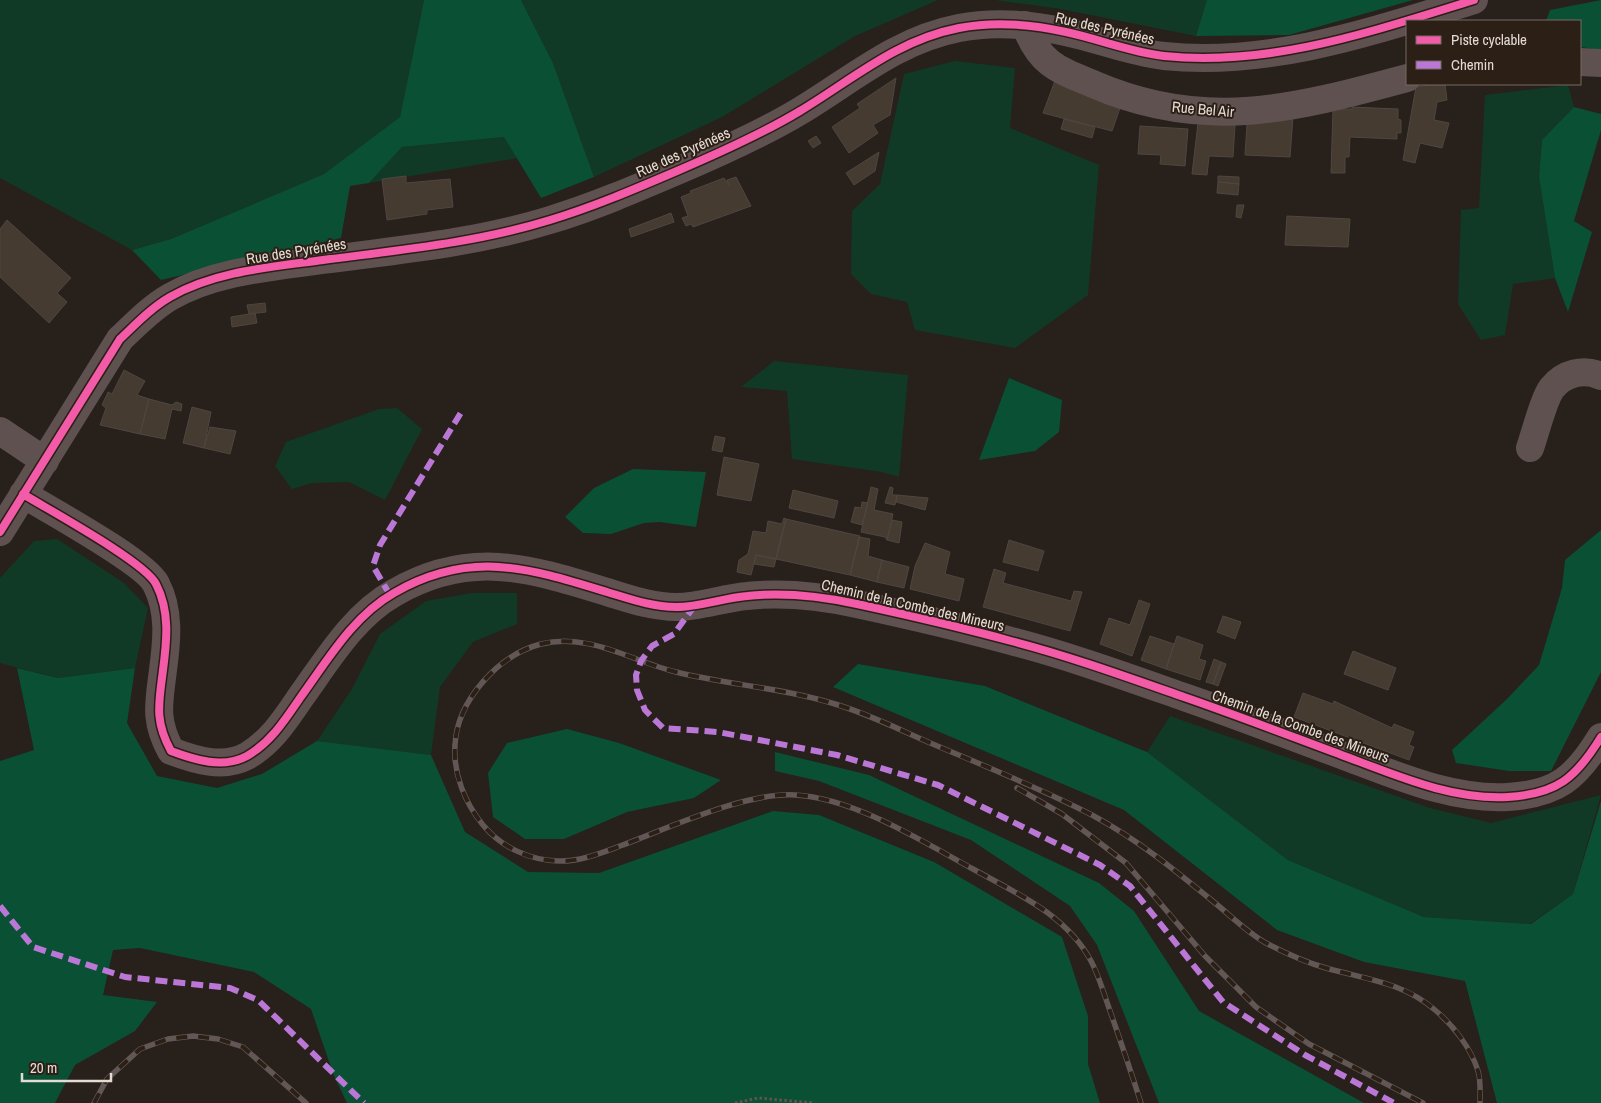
<svg xmlns="http://www.w3.org/2000/svg" width="1601" height="1103" viewBox="0 0 1601 1103" font-family="'Archivo Narrow',sans-serif">
	<rect width="100%" height="100%" fill="#27201b"/>
	<path fill="#113a26" d="M0 0H424L400 117 324 174 171 239 132 250 0 178Z
		M521 0H938L855 36 722 117 594 177 553 63Z
		M995 0H1208L1196 36 1061 9Z
		M955 61 1015 68 1010 128 1099 165 1088 295 1015 348 915 330 907 302 871 294 851 274 852 211 880 184 904 74Z
		M1568 85 1574 107 1542 140 1539 177 1555 278 1513 284 1505 335 1481 340 1458 304 1461 210 1479 208 1485 95Z
		M504 137 518 158 369 183 402 147Z
		M774 361 908 375 899 477 882 472 792 459 787 391 741 387Z
		M397 408 422 429 385 500 349 482 312 483 292 489 275 466 286 442 379 409Z
		M57 539 124 583 148 608 135 668 58 678 0 663V578L34 541Z
		M472 593H517V624L473 642 440 687 431 755 317 741 352 689 380 634 426 601Z
		M1170 716 1430 808 1491 823 1601 795 1573 894 1530 924 1424 917 1288 860 1147 752Z"/>
	<path fill="#0a5034" d="M424 0H521L553 63 594 177 541 198 504 137 402 147 369 183 350 186 341 238 161 280 132 250 171 239 324 174 400 117Z
		M1207 0H1413L1289 35 1196 36Z
		M1601 0V50L1580 47V21H1546L1550 10Z
		M1574 107 1601 114V130L1574 221 1592 232 1568 312 1555 278 1539 177 1542 140Z
		M1009 378 1062 400 1059 432 1035 451 979 460Z
		M633 469 706 472 696 527 660 522 644 523 611 534 583 533 565 517 594 488Z
		M1601 530V672L1551 771H1509L1456 763 1452 750 1507 699 1539 665 1562 588 1565 560Z
		M858 664 985 686 1147 752 1288 860 1424 917 1531 924 1573 894 1601 801V1103H1497L1465 981 1364 962 1277 930 1124 810 833 687Z
		M17 668 58 678 135 668 127 723 157 776 217 788 262 774 317 741 431 755 465 832 528 872 599 873 773 811 819 815 934 862 1062 937 1088 1016V1064L1100 1103H347L334 1076 311 1009 254 972 140 948 113 950 103 995 157 1002 135 1031 75 1065 55 1103H0V761L34 750Z
		M567 729 619 743 721 780 694 798 627 812 564 839H525L493 817 488 773 507 743Z
		M775 752 869 775 1099 883 1134 911 1199 1011 1364 1103H1159L1097 945 1070 906 971 840 819 781 775 771Z"/>
	<path fill="#463b30" stroke="#4d4642" d="M896 78 890 115 873 125 878 133 849 153 832 127 860 108 857 104Z
		M1056 78 1121 105 1112 131 1043 113Z
		M1435 84H1445L1447 100 1437 102 1434 120 1449 123 1442 148 1420 143 1415 163 1403 160 1416 87Z
		M1352 107 1398 109V119L1401 120V133H1397V139L1350 137 1349 157H1345V173H1331L1333 109H1352Z
		M1293 116 1290 157 1245 155 1247 124Z
		M1064 119 1095 127 1092 138 1061 129Z
		M1198 123 1235 125 1233 157 1209 156 1207 175 1192 174Z
		M1140 126 1188 129 1185 166 1160 164 1161 155 1138 154Z
		M816 136 821 143 813 148 808 141Z
		M879 152 875 171 854 185 846 173Z
		M406 176V183L450 179 453 207 427 210V214L387 220 382 179Z
		M1218 176 1239 177V184L1218 182Z
		M736 177 751 206 693 227 691 224 686 226 682 218 688 216 681 197 691 193 690 191 724 178 730 186 727 180Z
		M1218 182 1239 184 1238 195 1217 193Z
		M1237 205H1244L1241 218 1236 217Z
		M671 213 674 222 631 237 629 229Z
		M1287 216 1350 219 1348 247 1285 245Z
		M7 220 71 278 57 293 67 302 49 323 0 277V229Z
		M265 303 266 312 249 314 247 305Z
		M255 313 257 323 232 327 231 317Z
		M124 370 145 381 137 395 149 399 140 434 100 425 106 408 102 405 108 392 112 394Z
		M149 399 172 405 176 402 182 404 181 411 172 409 165 439 140 434Z
		M192 407 211 412 204 448 183 443Z
		M210 427 236 431 230 454 204 448Z
		M715 436 725 438 722 452 712 450Z
		M724 457 759 464 751 501 717 495Z
		M871 487 878 489 874 510 893 514 887 540 885 537 861 532Z
		M890 487 893 488 892 495H897L895 505 885 503Z
		M793 490 838 501 834 518 789 508Z
		M897 495 928 498 925 510 896 502Z
		M862 502 868 503 862 525 851 522 855 507 861 508Z
		M784 518 786 519 776 559 756 555 751 575 737 572 739 560 748 554 753 531 766 533 768 521 782 524Z
		M786 519 860 536 850 575 776 559Z
		M892 520 902 522 899 543 887 540Z
		M859 537 870 539 868 556 882 560 877 582 850 575Z
		M1009 540 1044 551 1038 571 1003 562Z
		M925 543 950 552 945 574 964 579 959 601 910 589 915 566Z
		M756 555 776 559 774 567 754 564Z
		M882 560 909 567 904 588 877 582Z
		M994 569 1006 573 1003 583 1071 601 1074 591 1082 592 1070 631 983 607Z
		M1139 600 1150 604 1132 656 1100 644 1109 618 1130 625Z
		M1223 616 1241 622 1235 639 1217 632Z
		M1150 636 1174 644 1166 669 1141 660Z
		M1177 636 1203 645 1199 659 1206 661 1200 680 1166 669Z
		M1353 651 1396 668 1388 690 1344 674Z
		M1214 659 1221 662 1213 684 1206 682Z
		M1221 662 1226 664 1218 686 1213 684Z
		M1303 693 1333 704 1334 701 1392 728 1394 724 1414 732 1409 745 1414 747 1409 760 1294 717Z"/>
	<g fill="none" stroke-linecap="round" stroke-linejoin="round">
		<path stroke="#5f5452" stroke-width="3" stroke-dasharray="2.5 2.5" stroke-linecap="butt" d="M735 1103 758 1098 814 1103"/>
		<path stroke="#5f514f" stroke-width="28" d="M1025 25C1040 64 1056 69 1093 84 1205 133 1296 108 1407 78
			M1580 62 1601 63
			M0 431 45 461
			M1530 448C1535 434 1544 398 1552 388 1564 373 1584 368 1601 376
			M23 494C49 510 145 562 156 584 170 611 167 640 163 670 159 703 154 720 171 751 195 760 223 769 247 756 271 742 285 720 300 698 327 661 353 616 394 593 470 549 529 568 607 592 630 599 652 607 676 607 700 607 723 598 747 596 784 592 820 596 857 604 908 615 960 627 1011 641 1069 656 1127 677 1184 697 1239 716 1293 737 1347 757 1398 776 1452 800 1508 797 1557 794 1576 778 1601 737
			M0 532 120 339C136 324 151 308 170 297 215 271 272 267 323 260 399 250 476 243 550 220 593 207 635 189 677 171 719 153 762 134 800 111 853 79 897 40 959 28 995 21 1030 24 1066 32 1099 39 1130 52 1164 56 1271 67 1373 31 1474 0"/>
		<defs>
			<path id="rail" d="M1017 788 1062 814 1126 863 1205 956 1256 1007 1309 1044 1423 1103
				M94 1103 107 1079 140 1049 168 1039 193 1036 218 1039 243 1047 306 1103
				M1141 1103C1131 1072 1121 1042 1110 1011 1104 994 1099 976 1091 961 1081 942 1064 925 1048 913 1025 896 998 883 973 869 922 841 854 798 795 795 745 792 669 828 620 846 601 853 579 862 558 861 529 860 501 847 483 825 465 803 453 774 455 745 457 701 498 655 541 644 589 632 631 661 676 672 729 685 783 688 835 704 869 714 902 731 935 745 987 767 1042 789 1092 815 1137 839 1176 871 1215 903 1231 916 1248 933 1266 943 1285 953 1305 962 1326 968 1364 979 1403 982 1435 1010 1453 1025 1471 1048 1478 1071 1481 1081 1480 1093 1480 1103"/>
		</defs>
		<use href="#rail" stroke="#625755" stroke-width="5.5"/>
		<use href="#rail" stroke="#2c1f16" stroke-width="4" stroke-dasharray="11" stroke-linecap="butt"/>
		<path stroke="#ba77d6" stroke-width="6" stroke-dasharray="12 6" stroke-linecap="butt" d="M390 595 373 566 380 545 462 411
			M695 605 674 634 652 646 641 661 636 675 637 690 645 710 663 728 718 732 837 755 938 785 1100 865 1130 886 1223 1002 1305 1055 1394 1103
			M0 906 33 947 125 977 230 988 258 1000 364 1103"/>
		<defs>
			<path id="cycleway" d="M23 494C49 510 145 562 156 584 170 611 167 640 163 670 159 703 154 720 171 751 195 760 223 769 247 756 271 742 285 720 300 698 327 661 353 616 394 593 470 549 529 568 607 592 630 599 652 607 676 607 700 607 723 598 747 596 784 592 820 596 857 604 908 615 960 627 1011 641 1069 656 1127 677 1184 697 1239 716 1293 737 1347 757 1398 776 1452 800 1508 797 1557 794 1576 778 1601 737
				M0 532 120 339C136 324 151 308 170 297 215 271 272 267 323 260 399 250 476 243 550 220 593 207 635 189 677 171 719 153 762 134 800 111 853 79 897 40 959 28 995 21 1030 24 1066 32 1099 39 1130 52 1164 56 1271 67 1373 31 1474 0"/>
		</defs>
		<use href="#cycleway" stroke="#2c1f16" stroke-width="11"/>
		<use href="#cycleway" stroke="#f35aa7" stroke-width="8"/>
	</g>
	<g text-anchor="middle" dominant-baseline="central" stroke-width="4" stroke-linejoin="round" paint-order="stroke">
		<g font-size="15" fill="#e4dbd5" stroke="#2c1f16">
			<text transform="translate(1105 28) rotate(13)">Rue des Pyrénées</text>
			<text transform="translate(1203 109) rotate(5)">Rue Bel Air</text>
			<text transform="translate(683 152) rotate(-24)">Rue des Pyrénées</text>
			<text transform="translate(296 251) rotate(-9)">Rue des Pyrénées</text>
			<text transform="translate(913 605) rotate(13)">Chemin de la Combe des Mineurs</text>
			<text transform="translate(1301 726) rotate(20)">Chemin de la Combe des Mineurs</text>
		</g>
	</g>
	<rect x="1406" y="20" width="175" height="65" fill="#2c1f16" stroke="#766a62"/>
	<rect x="1416" y="36" width="25" height="8" fill="#f35aa7" stroke="#766a62"/>
	<text x="1451" y="45" font-size="15" fill="#e4dbd5">Piste cyclable</text>
	<rect x="1416" y="61" width="25" height="8" fill="#ba77d6" stroke="#766a62"/>
	<text x="1451" y="70" font-size="15" fill="#e4dbd5">Chemin</text>
	<path d="M22 1073v8h89v-8" fill="none" stroke="#e4dbd5" stroke-width="2.5"/>
	<text x="30" y="1073" font-size="15" fill="#e4dbd5" stroke="#2c1f16" stroke-width="4" paint-order="stroke">20 m</text>
</svg>
